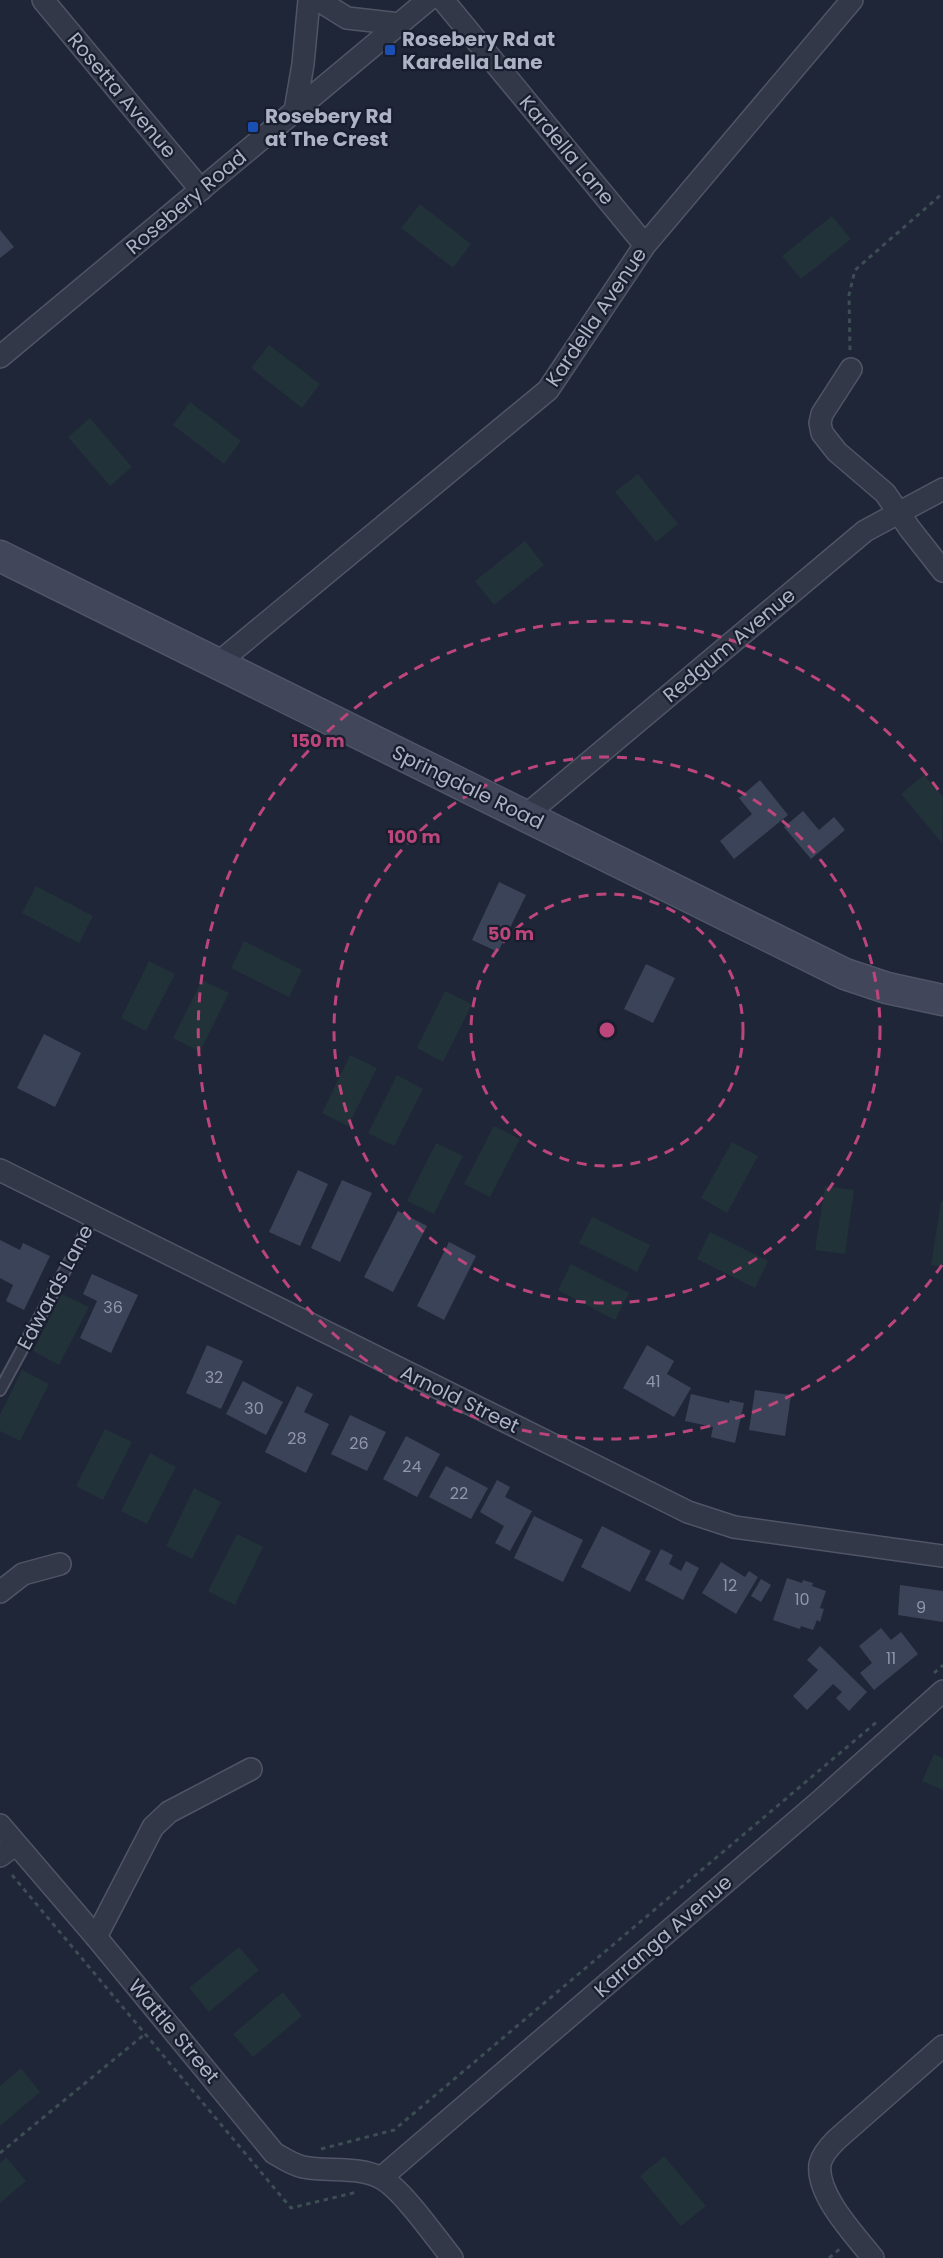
<svg xmlns="http://www.w3.org/2000/svg" width="943" height="2258" viewBox="0 0 943 2258" font-family="Poppins,sans-serif">
	<rect width="100%" height="100%" fill="#1f2638"/>
	<path fill="#213239" d="M420 204 471 244 453 268 401 228Z
		M832 216 851 239 801 279 782 256Z
		M269 345 320 384 302 408 251 368Z
		M190 402 241 441 224 464 173 425Z
		M90 418 132 467 110 486 68 437Z
		M638 474 678 524 656 542 615 492Z
		M525 541 544 565 494 605 475 581Z
		M924 775 943 797 942 843 901 794Z
		M36 886 93 916 79 943 22 913Z
		M244 941 302 970 289 997 231 968Z
		M149 961 175 974 146 1031 121 1018Z
		M202 980 229 993 200 1052 173 1038Z
		M445 991 472 1004 443 1062 417 1048Z
		M350 1055 377 1068 348 1126 322 1113Z
		M397 1075 423 1089 394 1146 368 1133Z
		M494 1126 520 1139 490 1197 464 1184Z
		M732 1142 758 1156 727 1213 701 1198Z
		M436 1143 463 1156 434 1214 407 1201Z
		M825 1186 854 1190 845 1254 815 1250Z
		M941 1201H943V1267L931 1265Z
		M592 1217 650 1245 637 1272 579 1243Z
		M710 1232 768 1261 755 1288 697 1259Z
		M571 1264 629 1293 615 1320 558 1290Z
		M62 1294 89 1307 59 1365 33 1351Z
		M22 1370 49 1384 20 1441 0 1431V1415Z
		M105 1429 132 1442 103 1500 76 1486Z
		M150 1453 176 1467 147 1524 121 1511Z
		M194 1488 221 1502 192 1559 166 1546Z
		M237 1534 263 1547 235 1605 208 1591Z
		M934 1754 943 1758V1790L922 1781Z
		M239 1947 259 1970 209 2012 189 1988Z
		M283 1992 302 2016 253 2057 233 2034Z
		M21 2068 40 2092 0 2126V2086Z
		M664 2156 706 2206 681 2226 640 2176Z
		M6 2157 26 2181 0 2203V2163Z"/>
	<path fill="#3b4358" d="M0 230 14 247 0 258Z
		M760 780 788 815 734 859 720 841 752 814 739 798Z
		M803 811 819 830 834 817 845 830 811 859 784 827Z
		M499 882 526 895 498 952 472 940Z
		M646 964 675 978 653 1023 624 1009Z
		M44 1034 81 1053 55 1107 17 1088Z
		M298 1170 328 1184 300 1246 269 1232Z
		M342 1180 372 1193 340 1262 311 1248Z
		M398 1211 427 1226 393 1292 364 1277Z
		M0 1240 20 1250 23 1243 50 1256 24 1310 6 1301 13 1285 0 1278Z
		M449 1242 476 1256 444 1320 417 1306Z
		M92 1274 138 1295 111 1353 80 1338 97 1301 83 1294Z
		M207 1345 243 1361 221 1409 186 1393Z
		M647 1345 674 1361 667 1374 691 1388 674 1417 623 1388Z
		M243 1381 283 1402 266 1435 226 1414Z
		M297 1386 313 1394 304 1412 329 1424 306 1473 265 1452Z
		M755 1390 791 1395 785 1436 749 1430Z
		M691 1394 729 1403 730 1400 744 1403 735 1443 711 1437 713 1427 685 1421Z
		M350 1415 386 1432 367 1471 331 1454Z
		M406 1436 440 1454 417 1497 383 1479Z
		M446 1466 488 1488 471 1519 429 1497Z
		M497 1480 510 1487 505 1497 532 1511 510 1551 495 1543 504 1526 480 1512Z
		M534 1516 583 1540 563 1582 514 1558Z
		M602 1526 651 1551 630 1592 581 1567Z
		M661 1549 673 1555 669 1564 681 1571 686 1561 699 1568 683 1600 645 1580Z
		M721 1562 745 1577 749 1571 758 1577 736 1614 702 1593Z
		M787 1578 802 1583 803 1580 813 1583 812 1586 826 1591 820 1608 824 1609 820 1622 817 1620 813 1630 801 1626 800 1629 773 1620Z
		M761 1579 771 1585 761 1602 751 1596Z
		M900 1585 943 1591V1622L898 1615Z
		M881 1628 891 1640 901 1632 918 1654 874 1690 860 1673 872 1663 859 1646Z
		M820 1646 867 1692 849 1711 836 1698 842 1692 833 1684 807 1710 793 1696 818 1670 807 1660Z"/>
	<g fill="none" stroke-linecap="round" stroke-linejoin="round">
		<defs>
			<path id="lane" d="M0 1390 94 1217"/>
			<path id="street" d="M43 0 201 190
				M318 0 347 18 400 24
				M443 0 645 245
				M295 111 303 64 309 0
				M0 357 428 0
				M851 369 822 414 820 423 822 433 837 452 885 493 910 529 943 571
				M218 663 548 390 645 245 852 0
				M525 816 865 531 943 489
				M0 1170 688 1512 734 1527 943 1556
				M0 1592 23 1574 60 1564
				M0 1825 96 1937 274 2153C284 2159 293 2165 303 2167 328 2172 359 2166 381 2178 402 2189 436 2238 452 2258
				M0 1856 16 1844
				M96 1937 153 1827 169 1812 251 1769
				M381 2178 820 1801 943 1691
				M873 2258C855 2235 816 2195 820 2164 822 2155 830 2146 836 2140L943 2046"/>
			<path id="secondary" d="M0 556 845 974 887 988 943 1000"/>
		</defs>
		<use href="#lane" stroke="#505566" stroke-width="14"/>
		<use href="#street" stroke="#505566" stroke-width="24"/>
		<use href="#secondary" stroke="#505566" stroke-width="33"/>
		<path stroke="#3c4e53" stroke-width="3" stroke-dasharray="4.5 4.5" stroke-linecap="butt" d="M850 350 849 295 855 270 943 193
			M934 1673 943 1665
			M12 1875 291 2208 357 2192
			M321 2149 394 2130 879 1720
			M0 2153 145 2034
			M829 2258 842 2247"/>
		<use href="#lane" stroke="#333848" stroke-width="10"/>
		<use href="#street" stroke="#333848" stroke-width="21"/>
		<use href="#secondary" stroke="#41465b" stroke-width="30"/>
	</g>
	<g fill="none" stroke="#bc467b" stroke-width="3" stroke-dasharray="10 8">
		<circle cx="607" cy="1030" r="136"/>
		<circle cx="607" cy="1030" r="273"/>
		<path d="M942 1265A409 409 0 1 1 942 795"/>
	</g>
	<g fill="#1a4fb4" stroke="#181e2d" stroke-width="2">
		<rect x="384" y="44" width="12" height="12" rx="3"/>
		<rect x="247" y="121" width="12" height="12" rx="3"/>
	</g>
	<g text-anchor="middle" dominant-baseline="central" stroke-width="4.5" stroke-linejoin="round" paint-order="stroke">
		<g font-size="16" fill="#9096aa">
			<text x="113" y="1307">36</text>
			<text x="214" y="1377">32</text>
			<text x="653" y="1381">41</text>
			<text x="254" y="1408">30</text>
			<text x="297" y="1438">28</text>
			<text x="359" y="1443">26</text>
			<text x="412" y="1466">24</text>
			<text x="459" y="1493">22</text>
			<text x="730" y="1585">12</text>
			<text x="802" y="1599">10</text>
			<text x="921" y="1607">9</text>
			<text x="891" y="1658">11</text>
		</g>
		<g font-size="20" font-weight="bold" fill="#adb2c5" stroke="#181e2d" text-anchor="start">
			<text x="402" y="39">Rosebery Rd at<tspan x="402" dy="23">Kardella Lane</tspan></text>
			<text x="265" y="116">Rosebery Rd<tspan x="265" dy="23">at The Crest</tspan></text>
		</g>
		<g font-size="20" fill="#adb2c5" stroke="#181e2d">
			<text transform="translate(122 95) rotate(50)">Rosetta Avenue</text>
			<text transform="translate(567 150) rotate(50)">Kardella Lane</text>
			<text transform="translate(186 202) rotate(-40)">Rosebery Road</text>
			<text transform="translate(596 317) rotate(-56)">Kardella Avenue</text>
			<text transform="translate(729 645) rotate(-40)">Redgum Avenue</text>
			<text transform="translate(468 787) rotate(26)">Springdale Road</text>
			<text transform="translate(55 1287) rotate(-62)">Edwards Lane</text>
			<text transform="translate(460 1399) rotate(26)">Arnold Street</text>
			<text transform="translate(663 1936) rotate(-41)">Karranga Avenue</text>
			<text transform="translate(174 2031) rotate(50)">Wattle Street</text>
		</g>
	</g>
	<circle cx="607" cy="1030" r="9" fill="#bc467b" stroke="#181e2d" stroke-width="3"/>
	<g font-size="18" text-anchor="middle" font-weight="bold" fill="#bc467b" stroke="#181e2d" stroke-width="4.5" stroke-linejoin="round" paint-order="stroke">
		<text x="318" y="747">150 m</text>
		<text x="414" y="843">100 m</text>
		<text x="511" y="940">50 m</text>
	</g>
</svg>
